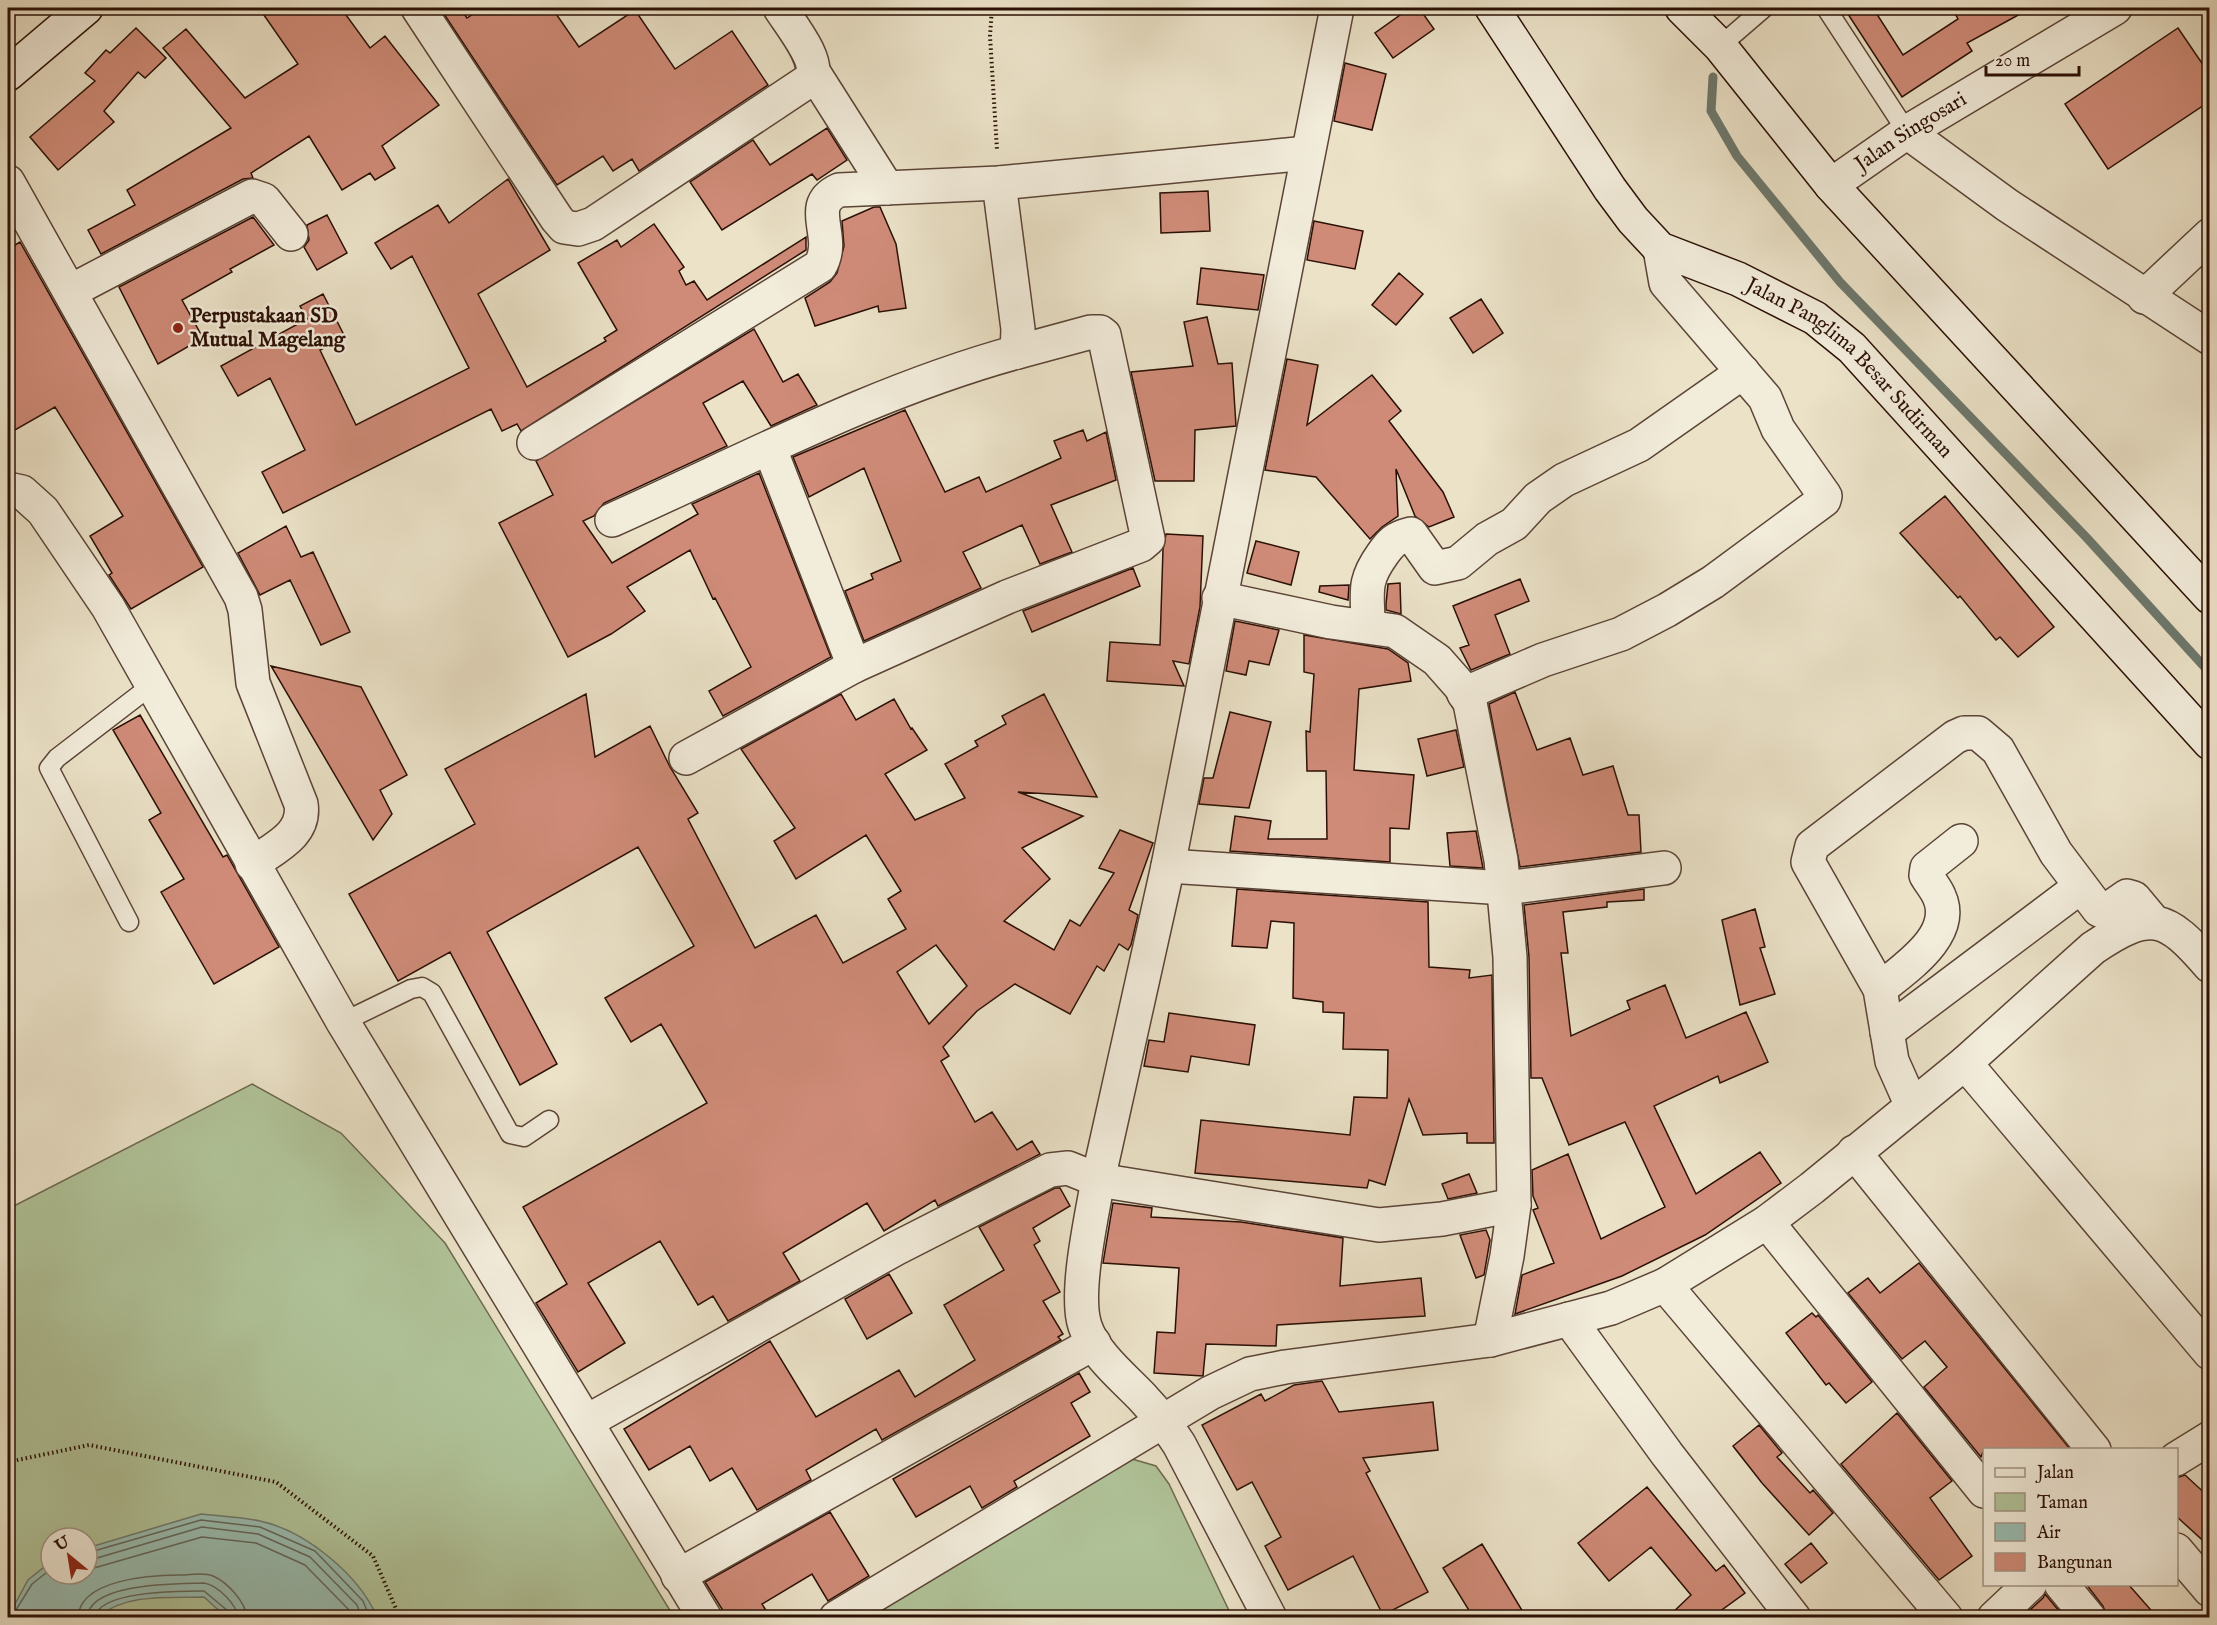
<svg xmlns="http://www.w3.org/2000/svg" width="2217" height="1625" viewBox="0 0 2217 1625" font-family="'IM FELL English',serif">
	<rect width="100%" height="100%" fill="#ebe2c8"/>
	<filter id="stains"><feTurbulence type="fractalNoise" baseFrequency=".00333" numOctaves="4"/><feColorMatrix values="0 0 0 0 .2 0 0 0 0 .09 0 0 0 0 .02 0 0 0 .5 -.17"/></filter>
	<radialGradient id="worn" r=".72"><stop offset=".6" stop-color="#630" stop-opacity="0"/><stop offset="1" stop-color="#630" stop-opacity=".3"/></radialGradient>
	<path fill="#b1c49a" stroke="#6e6a50" stroke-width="1.5" fill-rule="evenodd" d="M252 1084 341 1133 445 1243 674 1617 8 1618V1209ZM51 1538H87V1574H51Z
		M1132 1459 1156 1466 1169 1484 1232 1617 854 1618Z"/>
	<path fill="#99beb2" stroke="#6d786d" stroke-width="1.5" d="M201 1514C220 1516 241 1517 260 1521 306 1531 359 1575 377 1617H226L204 1597C170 1598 126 1593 98 1617H8L28 1580 48 1564 51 1563V1574H87V1548Z"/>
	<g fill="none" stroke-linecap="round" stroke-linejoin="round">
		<path stroke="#62675c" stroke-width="1.5" d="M87 1553 201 1520 260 1527 315 1551 363 1601 370 1618
			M87 1561 202 1527 258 1534 310 1557 357 1605 362 1618
			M87 1570 202 1537 256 1543 305 1565 349 1610 352 1618
			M8 1615 14 1613 32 1584 51 1569
			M78 1618C79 1579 152 1575 180 1575 191 1575 203 1572 213 1576 227 1582 246 1602 247 1618
			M87 1618C89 1582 178 1584 204 1583 217 1585 237 1604 238 1618
			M95 1618C98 1590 183 1591 204 1591L228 1611 230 1618"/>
		<path stroke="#6d786d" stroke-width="9" d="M1713 77 1711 111 1737 156 1840 282 2086 537 2210 673"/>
	</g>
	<path fill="#cf8b78" stroke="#2b1005" stroke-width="1.5" fill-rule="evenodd" d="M259 8H341L370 48 385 36 439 105 382 146 395 168 375 180 370 173 342 190 309 136 251 173 253 178 243 179 101 254 88 230 135 205 127 190 231 128 163 48 186 29 245 98 298 64Z
		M440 8H460L467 18 482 8H552L579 47 635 10 675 69 732 31 768 85 639 171 632 159 613 171 603 156 557 185Z
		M1410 8H1419L1434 29 1393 58 1375 33Z
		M1844 8H1873L1903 55 1958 19 1952 8H2031L1967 43 1972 51 1902 97Z
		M136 28 166 58 145 78 138 72 104 111 114 122 58 170 30 137 95 81 85 73 106 50 110 53Z
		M2178 28 2210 75V101L2108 169 2065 104Z
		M1345 63 1386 74 1372 130 1334 121Z
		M827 128 847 160 817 180 812 174 722 230 690 182 753 140 770 165Z
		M508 179 550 250 478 294 527 387 606 341 604 338 617 330 578 263 617 240 621 247 654 224 684 267 679 271 686 285 694 281 707 300 806 237V250L521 431 517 424 502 431 491 409 283 513 262 472 305 450 270 378 238 396 221 366 307 319 300 306 323 294 345 337 320 350 356 425 469 368 412 256 391 269 375 243 438 205 449 223Z
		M1208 191 1210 231 1161 233 1160 193Z
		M874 207H880L896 244 906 308 879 312 878 306 815 326 805 298 830 282 837 273 844 246 842 221Z
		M327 215 347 253 317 270 304 247 309 240 307 225Z
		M253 217 274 245 230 269 232 272 182 300 203 338 158 364 119 287Z
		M1314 221 1363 231 1355 269 1307 260Z
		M20 242 203 567 131 609 109 575 112 573 90 536 123 516 55 407 8 434V249Z
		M1201 268 1264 275 1258 310 1197 304Z
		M1399 273 1423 294 1396 325 1372 305Z
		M1481 299 1503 333 1473 353 1450 318Z
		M1207 317 1218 364 1232 363 1236 426 1195 430 1194 481H1155L1131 372 1193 366 1184 322Z
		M754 329 783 382 798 374 817 405 771 426 743 381 703 403 727 446 604 503 594 516 583 521 612 563 698 514 692 504 759 473 831 657 723 716 709 691 751 667 715 598 713 599 690 550 627 587 645 611 611 634 568 657 499 523 553 495 536 461Z
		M1287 359 1318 365 1307 425 1372 375 1401 411 1389 421 1443 492 1454 517 1429 527 1415 516 1396 469 1398 516 1382 527 1370 539 1316 477 1265 470Z
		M905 410 945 492 979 477 986 492 1061 458 1054 441 1083 430 1087 441 1106 432 1116 480 1051 505 1072 552 1040 564 1022 525 963 552 981 588 864 641 845 591 873 579 871 574 901 561 864 468 809 497 793 457Z
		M1945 496 2054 627 2018 657 2000 637 1996 640 1960 596 1958 598 1900 533Z
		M286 526 301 557 313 552 350 632 321 645 290 580 260 595 238 553Z
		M1166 534 1203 536 1200 607 1189 664 1173 661 1184 686 1107 681 1110 642 1160 645 1163 549Z
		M1256 541 1299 552 1291 585 1247 573Z
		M1133 568 1140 586 1032 632 1023 611Z
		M1520 579 1529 601 1495 615 1510 654 1471 670 1460 648 1469 645 1453 606Z
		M1400 583 1401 614 1386 610V604L1388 584Z
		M1349 585 1348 600 1319 592 1320 586Z
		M1235 621 1279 630 1269 665 1249 661 1246 675 1226 671Z
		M1304 635 1388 649 1408 663 1411 681 1359 689 1354 770 1414 775 1409 829 1390 828V862L1230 851 1235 816 1271 821 1268 839H1327L1326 771H1307L1306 731 1310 732 1314 674 1304 672Z
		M271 666 361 687 407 775 380 790 392 814 373 840Z
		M1515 692 1537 750 1570 738 1583 775 1613 766 1628 815H1639L1641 852 1520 867 1489 704Z
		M586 694 595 757 650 726 670 767 698 813 688 819 755 948 816 915 843 963 906 929 888 899 901 891 866 835 796 879 774 841 795 828 741 749 841 694 856 720 894 699 911 729 912 728 927 750 885 774 915 820 965 798 945 764 978 746 975 741 1006 724 1002 716 1044 694 1097 797 1018 792 1083 816 1022 848 1050 879 1004 921 1054 950 1070 920 1080 926 1114 873 1099 868 1120 830 1153 843 1129 910 1138 915 1131 945 1128 950 1119 944 1104 971 1097 966 1070 1014 1015 984 977 1011 943 1047 949 1056 941 1061 975 1122 992 1112 1017 1150 1032 1141 1040 1154 938 1206 935 1200 884 1231 867 1203 783 1253 800 1281 728 1321 713 1296 698 1305 660 1241 588 1283 625 1343 578 1372 536 1303 567 1284 523 1207 707 1103 661 1024 631 1042 605 998 694 946 638 847 487 932 557 1064 520 1085 450 952 398 981 349 894 475 824 445 769ZM936 945 967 986 929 1024 897 972Z
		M1230 712 1271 722 1249 808 1199 804 1204 778H1213Z
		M140 715 223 857 227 855 279 947 214 984 161 892 184 879 149 820 161 813 113 730Z
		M1456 730 1464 767 1427 776 1418 739Z
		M1476 831 1483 868 1450 866 1447 833Z
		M1237 889 1428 902 1429 967 1470 970 1469 978 1492 975 1494 1143H1467V1133L1423 1135 1409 1099 1385 1185 1369 1180 1367 1188 1195 1173 1201 1120 1350 1135 1354 1097 1387 1098 1388 1050 1343 1049 1344 1013 1323 1012V1002L1293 998 1294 923 1271 921 1267 948 1232 946Z
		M1644 889V900L1607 902V907L1563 912 1568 953H1561L1571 1036 1630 1009 1627 1001 1665 985 1686 1038 1746 1012 1768 1062 1720 1083 1718 1076 1654 1106 1696 1194 1760 1152 1781 1183 1705 1235 1622 1276 1515 1314 1522 1275 1554 1263 1533 1210 1538 1208 1533 1196 1532 1170 1568 1154 1601 1239 1665 1207 1625 1122 1569 1145 1542 1078H1531L1529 957 1524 905Z
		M1755 909 1765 947 1760 948 1775 994 1740 1005 1722 920Z
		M1169 1013 1255 1025 1249 1065 1191 1056 1188 1072 1144 1066 1149 1040 1164 1042Z
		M1469 1174 1477 1193 1448 1199 1442 1184Z
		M1055 1188H1060L1070 1206 1033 1228 1040 1241 1034 1245 1060 1292 1043 1301 1063 1334 1058 1337 1061 1340 882 1440 876 1429 806 1470 811 1480 757 1510 732 1468 710 1481 690 1446 649 1470 624 1429 770 1341 816 1417 899 1370 915 1397 975 1360 944 1305 1004 1270 979 1227Z
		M1113 1203 1152 1208 1151 1217 1241 1222 1343 1238 1340 1286 1421 1278 1425 1316 1277 1325 1276 1346 1206 1344 1203 1376 1154 1373 1157 1332 1175 1333 1179 1268 1103 1263Z
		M1486 1230 1490 1240 1484 1275 1476 1278 1460 1235Z
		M1919 1263 2070 1449H1984L1981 1457 1924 1387 1947 1367 1925 1341 1902 1359 1848 1293 1868 1278 1880 1293Z
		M889 1274 912 1313 867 1339 845 1299Z
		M1812 1313 1816 1317 1818 1315 1872 1382 1846 1403 1829 1383 1826 1385 1786 1333Z
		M1079 1373 1090 1392 1071 1403 1090 1436 1014 1481 1017 1487 982 1508 970 1486 916 1517 893 1479Z
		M1322 1381 1339 1412 1433 1402 1438 1450 1363 1458 1370 1471 1366 1473 1428 1592 1383 1615 1353 1556 1288 1590 1265 1546 1281 1537 1252 1482 1237 1490 1202 1425 1261 1394 1265 1401 1294 1385Z
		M1897 1413 1952 1481 1930 1498 1972 1556 1939 1580 1841 1464Z
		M1759 1425 1782 1453 1777 1457 1810 1493 1813 1490 1833 1513 1809 1535 1762 1483 1733 1446Z
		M2185 1475 2210 1498V1547L2176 1516V1478Z
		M1647 1487 1716 1571 1724 1565 1745 1593 1712 1617H1668L1691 1595 1651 1547 1609 1581 1578 1543Z
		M830 1512 869 1576 828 1601 812 1574 762 1604 770 1617H727L705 1582Z
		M1811 1543 1827 1563 1801 1583 1785 1564Z
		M1482 1544 1526 1617H1473L1443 1568Z
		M2086 1584H2128L2157 1617H2107L2103 1606Z
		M2045 1594 2064 1617H2022L2043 1598Z"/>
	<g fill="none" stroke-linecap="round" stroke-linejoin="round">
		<defs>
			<path id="lane" d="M1826 8 1907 132
				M1720 46 1764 8
				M129 922 49 768 57 758 152 685
				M343 1022 411 989 422 987 432 993 510 1134 524 1137 549 1120"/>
			<g id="street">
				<path d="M418 8 557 219 564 227 578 229 593 224 811 79C821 61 790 24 780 8"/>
				<path d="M814 73 887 188"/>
				<path d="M1907 132 2007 205 2210 338"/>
				<path d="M8 182 241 597 245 610 253 683 301 804C306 835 274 848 252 864"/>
				<path id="s1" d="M1831 185 1907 132 2115 8"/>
				<path d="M71 291 252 196 264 200 291 234"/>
				<path d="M2144 297 2210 235"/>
				<path d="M534 443 820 266C838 236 804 206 839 190L999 183 1308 153"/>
				<path d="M770 449 854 666"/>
				<path d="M8 489 22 492 43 511 108 607 343 1022 705 1618"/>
				<path d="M612 520C746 460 875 391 1017 352L1018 329 999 183"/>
				<path d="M1219 598 1331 622 1395 631 1437 660 1460 686 1470 703 1501 860 1510 957 1514 1205 1507 1256 1490 1340"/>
				<path d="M1368 626C1368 593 1362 583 1382 555 1391 542 1395 538 1411 534L1435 568 1458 563 1487 539 1514 524 1538 498 1564 480 1639 445 1743 372"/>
				<path d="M1464 694 1543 660 1621 634 1667 610 1713 582 1824 500 1825 496 1778 429 1765 398 1666 283 1660 249"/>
				<path d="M686 758 854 666 1007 597 1141 545 1148 539 1104 335 1100 332H1091L1017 352"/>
				<path d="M1168 866 1505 888 1664 868"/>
				<path d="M1880 989C1905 968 1957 935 1939 896 1936 889 1930 882 1926 875L1927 868 1961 841"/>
				<path d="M1887 1032 2080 887"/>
				<path d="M1965 1063 2210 1353"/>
				<path d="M1912 1106 1892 1061 1880 989 1808 862 1812 846 1955 737 1964 733H1978L1998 750 2056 853 2099 910 2104 912 2127 896 2134 898 2154 922"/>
				<path d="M1854 1152 2094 1450"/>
				<path d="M1767 1222 1984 1491"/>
				<path d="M1665 1285 1946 1618"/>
				<path d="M1569 1319 1667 1454 1794 1618"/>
				<path d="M586 1422 895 1249 1050 1170 1068 1168 1098 1180 1379 1225 1442 1219 1514 1205"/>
				<path d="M2176 1459 2210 1438"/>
				<path d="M2176 1550 2210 1590"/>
				<path d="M678 1576 1094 1343"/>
				<path d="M2061 1584 2089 1618"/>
				<path d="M836 1618 1210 1393 1250 1374 1285 1367 1490 1340 1611 1308 1665 1285 1767 1222 1812 1188 1965 1063 2093 948C2151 909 2166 915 2210 966"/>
				<path d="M1270 1618 1179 1444C1168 1427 1156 1412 1142 1397 1123 1377 1094 1354 1085 1326 1074 1294 1092 1215 1098 1180L1168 866 1337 8"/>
				<path d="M1994 1618 2030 1584"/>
			</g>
			<g id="secondary">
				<path id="s2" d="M1492 8 1610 189 1633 220 1660 249 1738 279 1815 318 1852 348 2210 743"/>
				<path d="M1682 8 1720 46 1831 185 2210 597"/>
				<path d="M8 74 86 8"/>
			</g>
		</defs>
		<use href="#lane" stroke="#5b4436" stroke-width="21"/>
		<use href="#street" stroke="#5b4436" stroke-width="36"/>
		<use href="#secondary" stroke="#2b1005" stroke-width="36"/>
		<path stroke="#2b1005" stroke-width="4" stroke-dasharray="1.5 3" stroke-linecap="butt" d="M992 8 990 36 997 150
			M8 1462 89 1445 276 1482 373 1556 400 1618"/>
		<use href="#lane" stroke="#f2ecdb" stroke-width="18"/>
		<use href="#street" stroke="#f2ecdb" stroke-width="33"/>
		<use href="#secondary" stroke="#f2ecdb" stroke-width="33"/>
	</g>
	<circle fill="#8f2418" stroke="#f2ecdb" stroke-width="2" cx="178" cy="328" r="6"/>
	<g text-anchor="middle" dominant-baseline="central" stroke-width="5" stroke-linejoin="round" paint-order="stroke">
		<g font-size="21" fill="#2b1005" stroke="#f2ecdb">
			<text stroke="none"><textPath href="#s1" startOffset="96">Jalan Singosari</textPath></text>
			<text stroke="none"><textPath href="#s2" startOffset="522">Jalan Panglima Besar Sudirman</textPath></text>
		</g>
		<g font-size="21" font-weight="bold" fill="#2b1005" stroke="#f2ecdb" text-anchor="start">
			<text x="190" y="316">Perpustakaan SD<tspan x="190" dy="24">Mutual Magelang</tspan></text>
		</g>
	</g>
	<rect width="2217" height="1625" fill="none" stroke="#ebe2c8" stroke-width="30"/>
	<rect x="9" y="9" width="2199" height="1607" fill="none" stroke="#2b1005" stroke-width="3"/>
	<rect x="15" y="15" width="2187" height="1595" fill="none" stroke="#2b1005" stroke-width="1.5"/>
	<rect x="1983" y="1448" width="195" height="138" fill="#f2ecdb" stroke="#a29485" stroke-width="1.5"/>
	<rect x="1995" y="1468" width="30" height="9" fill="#f2ecdb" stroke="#a29485" stroke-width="1.5"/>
	<text x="2037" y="1478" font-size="18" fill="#2b1005">Jalan</text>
	<rect x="1995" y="1493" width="30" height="18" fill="#b1c49a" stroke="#a29485" stroke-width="1.5"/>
	<text x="2037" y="1508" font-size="18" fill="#2b1005">Taman</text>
	<rect x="1995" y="1523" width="30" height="18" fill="#99beb2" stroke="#a29485" stroke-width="1.5"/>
	<text x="2037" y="1538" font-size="18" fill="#2b1005">Air</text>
	<rect x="1995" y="1553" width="30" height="18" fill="#cf8b78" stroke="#a29485" stroke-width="1.5"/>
	<text x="2037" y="1568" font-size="18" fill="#2b1005">Bangunan</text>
	<g transform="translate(69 1556) rotate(330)"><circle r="28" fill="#f2ecdb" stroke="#a29485" stroke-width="1.5"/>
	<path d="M0-4.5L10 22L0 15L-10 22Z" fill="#8f2418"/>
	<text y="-9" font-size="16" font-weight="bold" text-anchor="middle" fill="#2b1005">U</text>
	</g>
	<path d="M1986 66v9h93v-9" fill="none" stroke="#2b1005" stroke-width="3"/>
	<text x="1995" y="66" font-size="18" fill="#2b1005" stroke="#f2ecdb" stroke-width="4.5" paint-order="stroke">20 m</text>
	<rect width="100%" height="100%" filter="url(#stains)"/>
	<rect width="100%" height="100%" fill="url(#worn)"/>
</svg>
